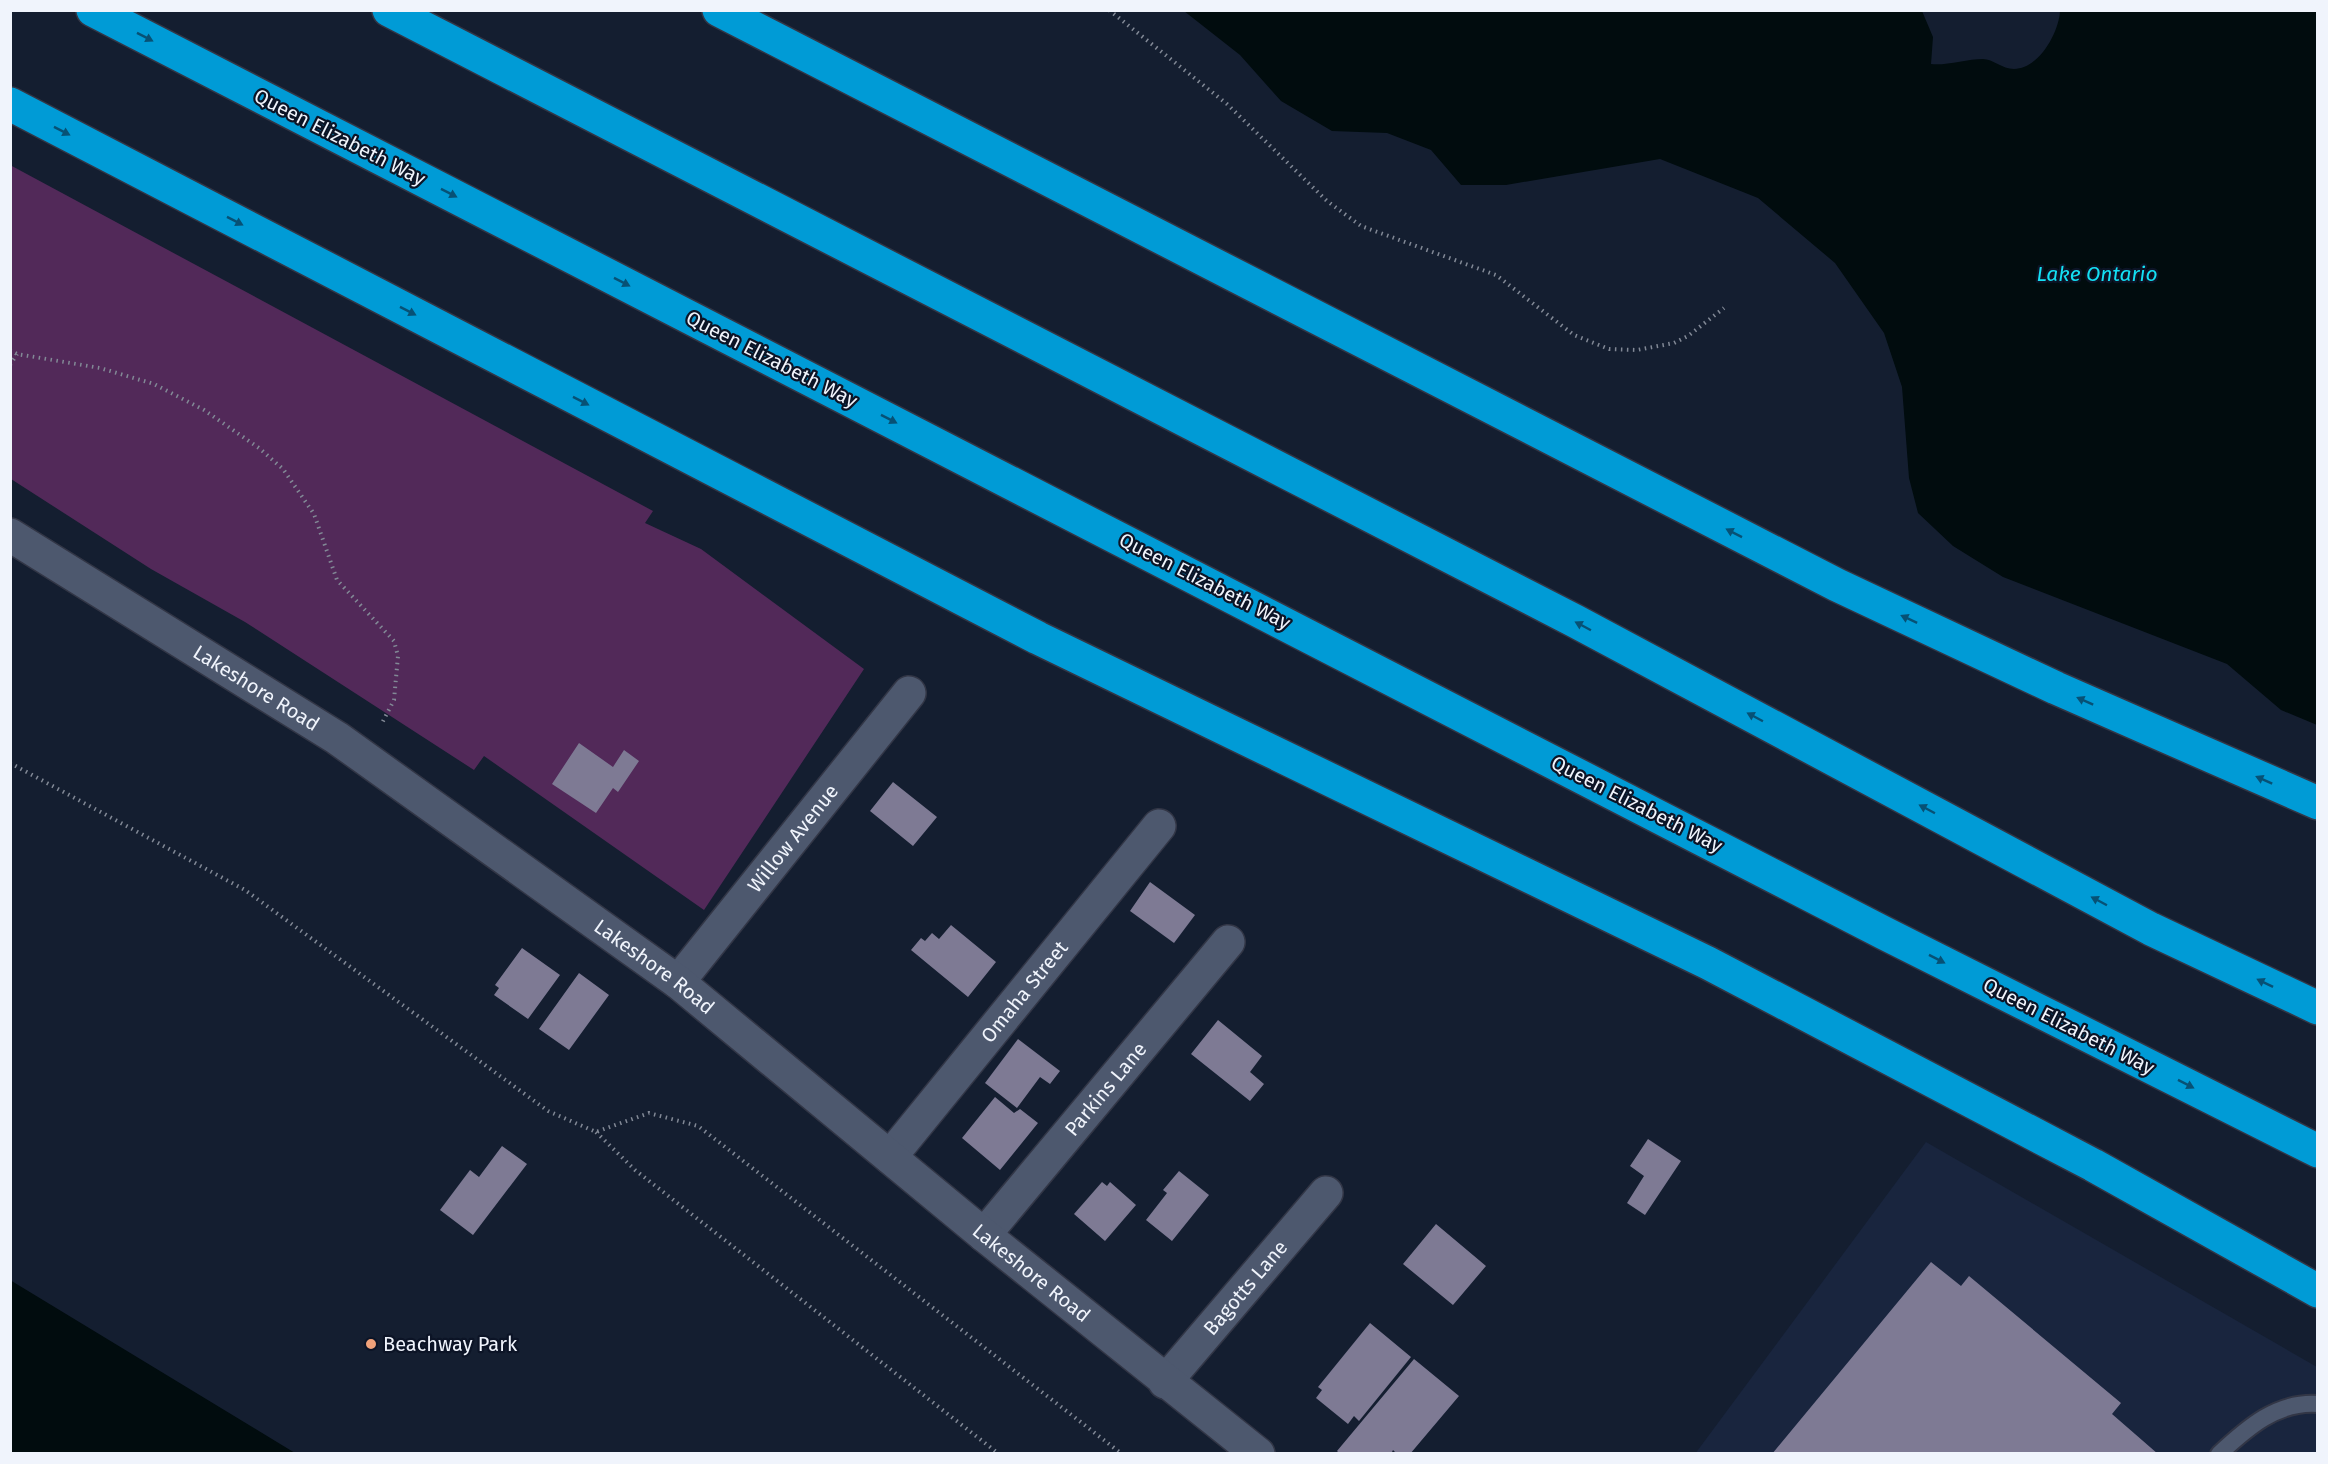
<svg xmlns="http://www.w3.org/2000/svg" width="2328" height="1464" viewBox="0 0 2328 1464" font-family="'Fira Sans',sans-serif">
	<rect width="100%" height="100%" fill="#141e30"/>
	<path fill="#19253e" d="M1926 1142 2317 1367V1453L1695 1454Z"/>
	<path fill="#522959" d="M10 165 653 511 645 523 701 549 864 669 704 910 484 756 474 770 245 622 151 569 11 479Z"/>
	<path fill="#010c0e" d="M1184 11H1922L1933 37 1931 64C1945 66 1967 59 1983 59 1993 59 2002 69 2014 69 2039 69 2059 32 2060 11H2317V725L2281 710 2227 664 2003 577 1953 546 1918 513 1909 478 1902 387 1884 333 1835 263 1758 198 1660 159 1506 185H1461L1431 150 1387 133 1332 131 1281 101 1240 55Z
		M10 1280 295 1453H11Z"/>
	<path fill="#7e7a94" d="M579 743 613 767 624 750 639 761 618 792 613 788 596 813 552 784Z
		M893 782 937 817 913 846 870 811Z
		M1150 882 1195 915 1174 943 1130 911Z
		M951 925 996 962 968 997 911 950 921 938 925 941 932 933 939 939Z
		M522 948 560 975 528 1019 494 995 499 988 495 985Z
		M579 973 609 995 569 1050 539 1029Z
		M1218 1020 1262 1056 1250 1072 1264 1084 1250 1101 1191 1054Z
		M1018 1039 1060 1071 1050 1084 1040 1077 1017 1108 985 1083Z
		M995 1097 1014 1113 1020 1109 1038 1123 1000 1170 962 1138Z
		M1648 1139 1681 1161 1645 1215 1627 1203 1644 1176 1630 1166Z
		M502 1146 527 1164 473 1235 440 1210 470 1170 479 1177Z
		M1179 1171 1209 1195 1172 1241 1146 1220 1167 1193 1163 1190Z
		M1102 1182 1107 1186 1110 1182 1136 1205 1105 1241 1074 1214Z
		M1436 1224 1486 1266 1453 1305 1403 1264Z
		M1931 1262 1961 1286 1969 1276 2121 1403 2112 1414 2158 1454H1772Z
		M1370 1323 1411 1357 1359 1421 1354 1416 1348 1424 1316 1398 1322 1390 1318 1387Z
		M1414 1359 1459 1396 1410 1454H1397L1393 1450 1391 1454H1340L1337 1451Z"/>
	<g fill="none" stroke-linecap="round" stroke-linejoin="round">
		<defs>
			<path id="service" d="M2219 1454C2247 1428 2277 1401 2318 1404"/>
			<g id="minor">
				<path id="s1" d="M678 982 909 693"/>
				<path id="s2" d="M890 1157 1159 826"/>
				<path id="s3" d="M984 1235 1228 942"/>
				<path id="s4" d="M1165 1382 1326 1193"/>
			</g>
			<g id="secondary">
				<path id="s5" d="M10 535 337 738 678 982 984 1235 1258 1454"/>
			</g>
			<path id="motorway" d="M93 10 1884 933 2318 1151
				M389 10 1575 621 2151 929 2318 1008
				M719 10 1837 585 2056 688 2318 803
				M10 104 1038 638 1708 963 2093 1165 2318 1291"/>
		</defs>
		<use href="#service" stroke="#323646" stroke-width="20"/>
		<use href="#minor" stroke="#323646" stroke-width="36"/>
		<use href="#secondary" stroke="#323646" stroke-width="36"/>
		<use href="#motorway" stroke="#323646" stroke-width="36"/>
		<path stroke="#828996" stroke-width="4" stroke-dasharray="1.5 4.5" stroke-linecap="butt" d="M1109 10 1227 104 1327 201 1361 226 1496 275 1574 335 1609 349 1637 350 1674 343 1688 336 1724 308
			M10 350 17 354 100 368 154 384 204 410 259 448 283 469 314 514 337 580 394 641 398 656 394 700 381 725
			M10 365 17 354
			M10 763 245 890 548 1111 596 1132 649 1113 698 1126 1122 1454
			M596 1132 635 1170 999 1454"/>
		<use href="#service" stroke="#4d586e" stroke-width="16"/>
		<use href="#minor" stroke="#4d586e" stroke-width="33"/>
		<use href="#secondary" stroke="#4d586e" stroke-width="33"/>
		<use href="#motorway" stroke="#009bd6" stroke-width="33"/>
	</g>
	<defs><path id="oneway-solid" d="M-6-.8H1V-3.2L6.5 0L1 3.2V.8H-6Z" transform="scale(1.5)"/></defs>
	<g fill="#075175">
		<use href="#oneway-solid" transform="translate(145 37) rotate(27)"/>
		<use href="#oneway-solid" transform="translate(62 131) rotate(27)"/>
		<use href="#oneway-solid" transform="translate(449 193) rotate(27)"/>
		<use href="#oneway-solid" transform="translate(235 221) rotate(27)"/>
		<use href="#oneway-solid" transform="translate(622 282) rotate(27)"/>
		<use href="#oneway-solid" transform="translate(408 311) rotate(27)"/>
		<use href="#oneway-solid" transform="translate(581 401) rotate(27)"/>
		<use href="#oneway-solid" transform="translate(889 419) rotate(27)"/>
		<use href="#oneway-solid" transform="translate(1734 533) rotate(-153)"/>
		<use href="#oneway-solid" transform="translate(1909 619) rotate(-155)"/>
		<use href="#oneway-solid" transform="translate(1583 626) rotate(-152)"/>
		<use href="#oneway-solid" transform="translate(2085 701) rotate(-156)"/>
		<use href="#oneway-solid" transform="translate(1755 717) rotate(-152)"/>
		<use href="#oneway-solid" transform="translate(2264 780) rotate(-156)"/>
		<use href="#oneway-solid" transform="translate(1927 809) rotate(-152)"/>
		<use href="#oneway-solid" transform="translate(2099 901) rotate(-152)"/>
		<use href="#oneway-solid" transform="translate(1937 959) rotate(27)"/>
		<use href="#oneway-solid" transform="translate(2265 983) rotate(-154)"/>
		<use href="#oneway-solid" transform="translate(2186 1084) rotate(27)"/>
	</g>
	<circle fill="#f0a27a" stroke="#0c1426" stroke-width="2" cx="371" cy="1344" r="6"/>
	<g text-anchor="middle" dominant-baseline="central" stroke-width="4.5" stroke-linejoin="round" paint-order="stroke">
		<g font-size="20" fill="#f0f4fc" stroke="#0c1426">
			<text transform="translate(340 137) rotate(27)">Queen Elizabeth Way</text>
			<text transform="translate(772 359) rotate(27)">Queen Elizabeth Way</text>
			<text transform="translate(1205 581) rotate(27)">Queen Elizabeth Way</text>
			<text stroke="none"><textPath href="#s5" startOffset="290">Lakeshore Road</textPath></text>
			<text transform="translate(1637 804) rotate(27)">Queen Elizabeth Way</text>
			<text stroke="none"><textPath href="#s1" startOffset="184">Willow Avenue</textPath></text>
			<text stroke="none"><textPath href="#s5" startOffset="776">Lakeshore Road</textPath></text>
			<text stroke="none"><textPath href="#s2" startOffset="213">Omaha Street</textPath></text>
			<text transform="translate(2069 1026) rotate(27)">Queen Elizabeth Way</text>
			<text stroke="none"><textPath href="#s3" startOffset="190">Parkins Lane</textPath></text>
			<text stroke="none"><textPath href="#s5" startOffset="1262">Lakeshore Road</textPath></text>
			<text stroke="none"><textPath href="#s4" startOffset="124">Bagotts Lane</textPath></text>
		</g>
		<g font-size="20" fill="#f0f4fc" stroke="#0c1426" text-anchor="start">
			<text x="383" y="1344">Beachway Park</text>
		</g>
		<g font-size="21" font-style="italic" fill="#14e0f4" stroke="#0c1426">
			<text x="2097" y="274">Lake Ontario</text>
		</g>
	</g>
	<rect width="2328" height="1464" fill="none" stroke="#f0f4fc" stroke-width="24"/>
</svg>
